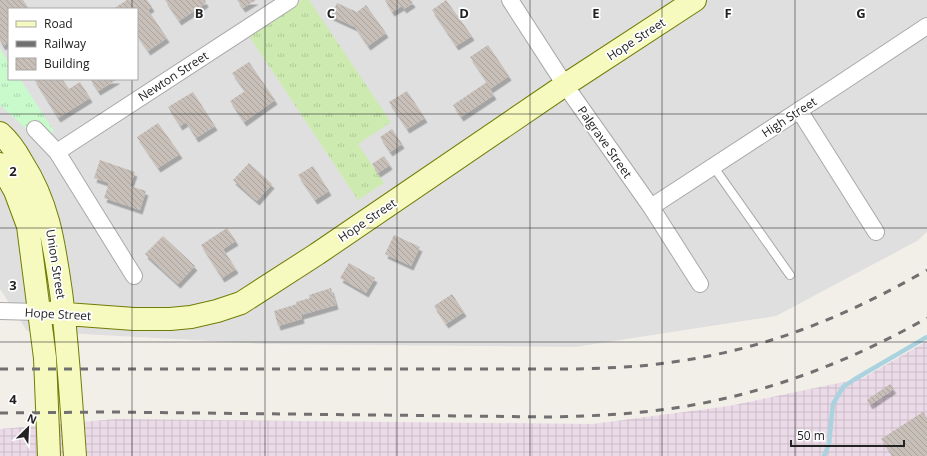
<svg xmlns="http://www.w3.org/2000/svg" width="927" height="456" viewBox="0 0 927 456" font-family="'Open Sans',sans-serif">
	<defs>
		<pattern id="industrial-grid" width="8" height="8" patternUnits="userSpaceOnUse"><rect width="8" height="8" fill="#ebdbe8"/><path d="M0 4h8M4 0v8" fill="none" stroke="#c9bcc7"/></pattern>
		<pattern id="grass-tufts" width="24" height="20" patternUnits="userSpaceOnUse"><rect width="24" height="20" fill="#cdebb0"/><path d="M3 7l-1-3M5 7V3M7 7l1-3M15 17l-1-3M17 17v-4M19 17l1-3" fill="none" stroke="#b0c997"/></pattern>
		<pattern id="park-tufts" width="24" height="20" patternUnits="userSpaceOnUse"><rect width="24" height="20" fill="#c8facc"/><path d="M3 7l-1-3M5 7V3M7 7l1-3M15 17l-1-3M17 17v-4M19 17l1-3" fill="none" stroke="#acd6af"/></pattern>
		<pattern id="building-back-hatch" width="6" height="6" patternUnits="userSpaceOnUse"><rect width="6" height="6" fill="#c7bfb8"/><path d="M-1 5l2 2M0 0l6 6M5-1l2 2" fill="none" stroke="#aba49e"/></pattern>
		<filter id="shadow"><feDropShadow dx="2.5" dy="4.5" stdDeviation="0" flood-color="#0004"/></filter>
	</defs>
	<rect width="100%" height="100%" fill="#f2efe9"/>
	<path fill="#e0dfdf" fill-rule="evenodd" d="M0 0H927V232L917 241 776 316 575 347 264 344 27 331 0 289ZM9 9H137V79H9Z"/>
	<path fill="url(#industrial-grid)" d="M927 341V456H0V429L116 419 593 424 729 406 863 378Z"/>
	<path fill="url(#grass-tufts)" d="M302 0H309L391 122 358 144 384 183 358 200 249 36Z"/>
	<path fill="url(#park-tufts)" d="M0 49 9 63V79H20L54 131 40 141 0 105Z"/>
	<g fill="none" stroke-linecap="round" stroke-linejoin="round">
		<path stroke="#aad3df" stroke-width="4.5" d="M824 456 829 444 833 404 843 387 855 379 927 337"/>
	</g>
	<path fill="url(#building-back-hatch)" filter="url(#shadow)" d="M0 0H23L29 9H9V42L3 46 0 41Z
		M127 0H147L152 7 148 10 167 38 148 51 137 35V9H113Z
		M165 0H205L206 3 179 21Z
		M237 0H256L243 8Z
		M385 0H411L413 3 404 9 402 6 392 12Z
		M446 0 472 36 456 46 432 10Z
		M337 3 357 12 366 5 386 33 368 46 355 27 331 16Z
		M488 45 509 76 490 89 494 95 461 117 453 105 487 82 470 57Z
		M249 62 275 100 244 122 230 101 245 91 232 73Z
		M34 79H62L69 89 80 82 90 98 58 118Z
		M90 79H118L98 91Z
		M407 91 425 118 407 129 389 102Z
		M193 92 215 126 196 138 186 122 180 126 168 107Z
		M158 123 180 154 158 168 137 137Z
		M392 129 402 144 390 152 380 137Z
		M384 156 390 165 378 173 372 164Z
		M100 160 135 172 130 186 146 191 140 210 104 198 109 183 94 178Z
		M249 163 272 184 257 201 233 180Z
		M313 166 329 191 315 200 298 175Z
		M227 228 236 241 223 249 236 269 222 278 201 245Z
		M394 235 420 247 411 266 385 254Z
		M163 236 195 266 178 284 145 254Z
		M349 263 375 278 366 293 340 278Z
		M331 288 336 305 301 315 302 319 278 326 274 311 297 304 296 302 310 298 309 295Z
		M452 294 464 312 446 324 434 306Z
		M890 384 894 389 870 405 867 400Z
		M923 412 927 418V456H893L881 439Z"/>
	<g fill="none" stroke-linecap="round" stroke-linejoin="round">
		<defs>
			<path id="lane" d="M713 166 790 275"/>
			<path id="street" d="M510 0 565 85 651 207 700 284
				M799 110 876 232
				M35 129 57 152 134 276
				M57 152 290 0
				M651 207 838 85 927 26
				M0 311 39 312"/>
			<path id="secondary" d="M0 133C9 141 16 151 22 162 49 204 54 244 61 292 68 346 71 401 75 456
				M0 164 15 191 28 226 45 358 49 456
				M39 312 134 319H170L191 317 217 311 241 303 317 254 565 85 695 0"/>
		</defs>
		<use href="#lane" stroke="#a9a9a9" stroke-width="10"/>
		<use href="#street" stroke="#a9a9a9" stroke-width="18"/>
		<use href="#secondary" stroke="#707d05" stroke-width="24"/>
		<use href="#lane" stroke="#fff" stroke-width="8"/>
		<use href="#street" stroke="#fff" stroke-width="16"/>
		<use href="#secondary" stroke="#f7fabf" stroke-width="22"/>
		<path stroke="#707070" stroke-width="3" stroke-dasharray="8 8" stroke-linecap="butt" d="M0 369H576C608 368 641 367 673 362 767 349 845 317 927 270
			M0 413 109 412 552 417C586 416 619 415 652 411 750 400 842 366 927 318"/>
	</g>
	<path fill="none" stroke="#222" stroke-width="1" stroke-opacity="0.55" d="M132 0V9M265 0V456M397 0V456M530 0V456M662 0V456M795 0V456M132 79V456M0 114H927M0 228H927M0 342H927"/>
	<g text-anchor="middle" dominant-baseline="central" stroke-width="3.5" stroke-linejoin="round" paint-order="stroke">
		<g font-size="12" fill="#222" stroke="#fff">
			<text transform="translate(636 39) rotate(-33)">Hope Street</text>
			<text transform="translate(173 76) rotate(-33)">Newton Street</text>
			<text transform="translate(789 117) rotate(-33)">High Street</text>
			<text transform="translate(605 142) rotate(55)">Palgrave Street</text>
			<text transform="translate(367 220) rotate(-34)">Hope Street</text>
			<text transform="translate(56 264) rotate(81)">Union Street</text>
			<text transform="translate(58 314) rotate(3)">Hope Street</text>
		</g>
	</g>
	<g font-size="13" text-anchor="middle" font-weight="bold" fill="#222" stroke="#fff" stroke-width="3.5" stroke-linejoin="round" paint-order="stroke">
		<text x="199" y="18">B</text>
		<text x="331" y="18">C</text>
		<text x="464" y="18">D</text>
		<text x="596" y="18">E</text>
		<text x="728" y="18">F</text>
		<text x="861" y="18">G</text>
		<text x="13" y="176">2</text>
		<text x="13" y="290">3</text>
		<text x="13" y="404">4</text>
	</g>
	<rect x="8" y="8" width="130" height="72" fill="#ffffff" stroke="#a7a7a7"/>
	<rect x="16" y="21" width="20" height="6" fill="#f7fabf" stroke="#a7a7a7"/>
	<text x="44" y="28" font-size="12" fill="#222222">Road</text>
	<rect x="16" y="41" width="20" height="6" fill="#707070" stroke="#a7a7a7"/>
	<text x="44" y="48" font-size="12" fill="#222222">Railway</text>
	<rect x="16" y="58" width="20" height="12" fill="url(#building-back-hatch)" stroke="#a7a7a7"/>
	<text x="44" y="68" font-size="12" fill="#222222">Building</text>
	<g transform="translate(28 428) rotate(24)" stroke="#ffffff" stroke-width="3" paint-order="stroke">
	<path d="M0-3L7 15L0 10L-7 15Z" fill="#222222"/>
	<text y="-6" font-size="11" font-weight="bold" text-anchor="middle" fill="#222222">N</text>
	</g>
	<path d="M791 440v6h113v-6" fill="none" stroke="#222222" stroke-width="2"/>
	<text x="797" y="440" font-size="12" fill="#222222" stroke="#ffffff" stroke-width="3" paint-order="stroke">50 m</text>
</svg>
